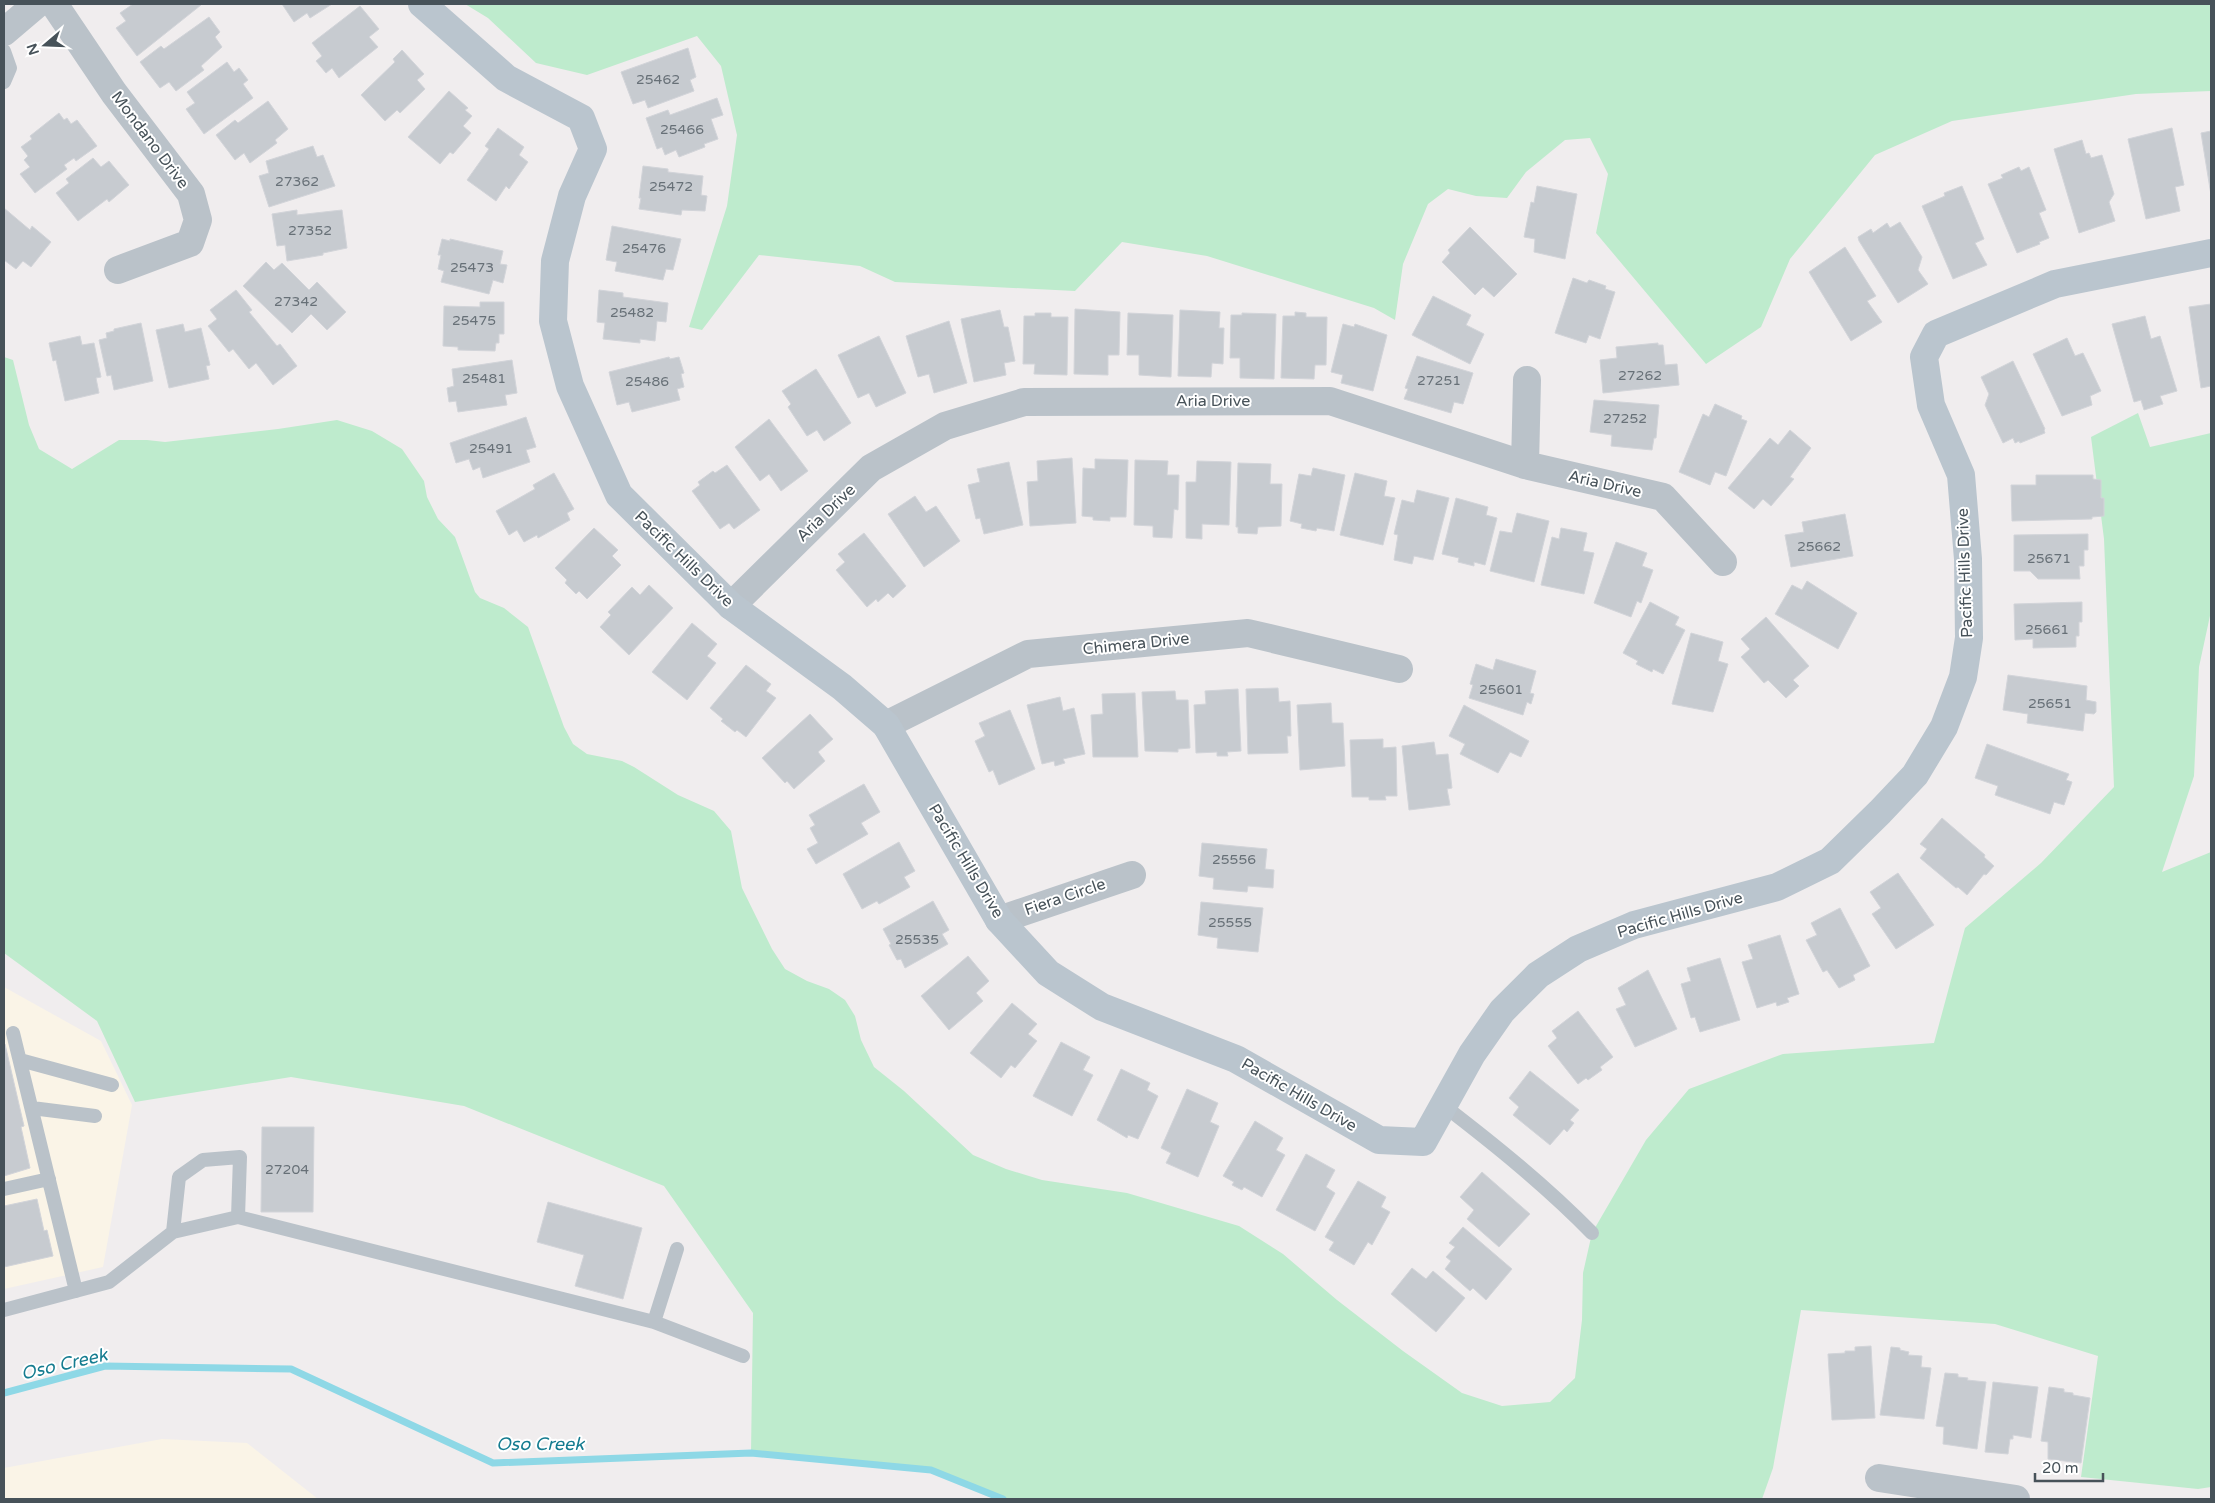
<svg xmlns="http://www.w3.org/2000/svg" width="2215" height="1503" viewBox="0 0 2215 1503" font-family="'Varela Round',sans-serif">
	<rect width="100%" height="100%" fill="#f0edee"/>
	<path fill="#faf4e7" d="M4 987 101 1041 132 1105 103 1267 4 1289Z
		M162 1439 247 1443 318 1499H4V1468Z"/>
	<path fill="#beebcd" d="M465 4H2211V91L2136 94 1952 121 1875 155 1790 259 1761 327 1706 364 1596 233 1608 174 1590 138 1565 140 1526 172 1507 198 1476 196 1448 189 1428 204 1403 264 1395 320 1374 308 1207 256 1122 242 1075 291 895 282 860 266 759 255 702 330 689 327 727 206 737 135 721 66 697 36 587 75 536 63 488 18Z
		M4 357 13 360 29 425 39 449 72 469 119 440H147L165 442 278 429 337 420 372 431 402 449 424 481 427 497 438 519 455 537 475 592 480 598 504 608 528 627 564 727 573 744 587 754 622 761 634 767 678 795 714 811 731 831 742 888 772 949 785 969 807 981 829 989 845 1000 855 1016 861 1040 874 1067 904 1091 973 1155 1006 1169 1042 1180 1127 1193 1239 1226 1283 1254 1337 1300 1403 1351 1462 1393 1502 1406 1550 1402 1575 1378 1582 1320 1583 1273 1592 1233 1646 1140 1689 1089 1783 1054 1934 1043 1965 928 2041 863 2114 787 2104 539 2091 437 2138 413 2150 447 2211 433V611L2199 667 2194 776 2162 872 2211 852V1487L2198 1489 2081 1477 2098 1356 1995 1324 1801 1310 1773 1468 1762 1499H1003L931 1470 751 1453 753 1313 664 1186 464 1106 291 1077 135 1102 97 1021 4 953Z"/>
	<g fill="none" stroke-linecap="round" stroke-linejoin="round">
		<path stroke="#8ed8e6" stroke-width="7" d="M4 1393 105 1366 291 1369 493 1463 751 1453 931 1470 1003 1499"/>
	</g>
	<path fill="#c7cbd0" stroke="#d2d4d9" d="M133 4H200L201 5 137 56 116 28 126 21 120 13Z
		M282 4H332L310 18 307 13 294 22Z
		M360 6 379 29 369 37 378 47 339 78 332 68 326 73 316 61 322 56 312 43Z
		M209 17 220 32 215 37 222 47 201 66 204 70 176 91 169 82 160 88 140 62 161 46 164 49Z
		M688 48 696 77 690 80 694 91 648 108 645 100 633 104 621 72Z
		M402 50 424 74 417 80 425 89 400 113 397 110 385 121 361 95 395 62 393 59Z
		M227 62 234 72 239 68 248 80 243 84 253 98 204 134 186 109 195 103 187 92Z
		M449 91 468 108 465 110 472 116 463 126 471 133 453 154 450 152 440 164 408 137Z
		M717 98 723 115 711 119 718 139 704 144 705 147 679 157 676 150 665 155 662 147 657 149 646 118 668 110 670 115Z
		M268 101 288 129 275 140 277 143 250 163 244 153 235 160 216 135 235 120 238 123Z
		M59 113 64 120 67 118 71 124 77 120 97 146 76 161 74 158 64 165 67 169 35 193 20 174 30 167 24 160 28 156 21 147 32 139 30 136Z
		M498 128 524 147 519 155 528 162 509 189 506 186 496 201 467 180 489 149 485 146Z
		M2172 128 2184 185 2175 187 2180 211 2146 219 2128 139Z
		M2211 131V195L2201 133Z
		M2082 140 2086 154 2089 153 2091 158 2102 155 2114 194 2109 202 2115 221 2079 233 2054 149Z
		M313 146 317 157 323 155 335 186 269 207 259 176 269 173 266 161Z
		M93 158 101 167 109 161 129 185 109 202 107 199 78 221 56 193 69 183 66 179Z
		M643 166 668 169V172L703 176 701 195 707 196 705 211 682 210 681 215 639 209 641 198H639Z
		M2019 167 2021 171 2029 167 2046 210 2039 213 2049 238 2039 242 2040 244 2017 253 1988 184 2003 178 2001 175Z
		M1537 186 1577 194 1565 259 1534 252 1535 239 1524 237 1531 202 1534 203Z
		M1962 186 1984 239 1975 243 1987 265 1953 279 1922 206 1945 196 1944 193Z
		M4 208 30 230 32 226 51 242 31 267 23 261 16 269 4 260Z
		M297 210V215L342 210 347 248 323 253V255L287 261 285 245 277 246 272 214Z
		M1900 222 1922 257 1918 270 1928 284 1898 303 1859 241 1858 237 1871 229 1873 233 1887 223 1890 228Z
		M612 226 681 239 673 270 666 269 663 280 615 271 617 262 606 260Z
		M1470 227 1517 274 1494 297 1483 287 1475 295 1442 262 1450 253 1448 250Z
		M442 239 450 241V239L503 251 500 264 507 265 503 283 493 280 489 294 441 282 444 271 438 269 441 255H438Z
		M1845 247 1876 296 1867 301 1882 322 1851 341 1809 272Z
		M266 262 274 270 282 263 309 290 317 282 346 312 327 330 311 314 292 333 243 286Z
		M1573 278 1587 283 1589 280 1606 286 1605 289 1615 292 1600 339 1589 335 1586 343 1555 333Z
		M236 290 252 310 249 312 277 346 280 344 297 366 273 385 256 363 249 369 233 349 229 352 208 326 217 319 210 310Z
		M599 290 623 293V297L668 303 666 322 657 321 655 341 640 339V343L603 339 605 323 597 322Z
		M1433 296 1471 315 1466 325 1484 334 1470 364 1412 335Z
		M480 302H504V334H499V343H496L495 351 458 350V347L443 346 444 306 480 307Z
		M2211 304V386L2201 388 2189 307Z
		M1075 309 1120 312 1119 355H1108V375L1074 374Z
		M1000 310 1004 327H1008L1015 361 1004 363 1006 375 974 382 961 319Z
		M1180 310 1220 312 1219 328H1224L1223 364 1212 363 1211 377 1178 376Z
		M1295 312 1306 313V317H1327L1326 365H1315L1314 379 1281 378 1283 316H1295Z
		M1035 313H1051V317H1068L1067 375 1034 374 1035 364H1023L1024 316H1035Z
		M1128 313 1173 315 1171 377 1139 375V355H1127Z
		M1242 313 1276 314 1274 379 1240 378V358H1230L1231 315H1242Z
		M2145 316 2151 339 2160 336 2177 391 2160 396 2163 404 2144 410 2141 400 2134 402 2112 324Z
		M949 321 967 383 934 393 929 374 918 377 906 336Z
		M141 323 153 381 114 390 111 375 107 376 99 340 107 338 106 333 114 331V329Z
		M183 324 185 332 201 328 210 365 206 366 209 379 169 388 156 330Z
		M1343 324 1354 327 1355 324 1387 335 1373 391 1341 383 1343 375 1331 372Z
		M80 336 82 345 94 343 101 377 96 378 99 393 65 401 56 360 53 361 49 343Z
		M879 336 906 393 876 407 869 393 858 398 838 355Z
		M2067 338 2075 356 2083 353 2101 391 2090 396 2092 405 2062 416 2033 354Z
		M1658 343V345H1663L1665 365 1677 364 1679 385 1603 393 1600 360 1617 358 1616 347Z
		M1417 356 1473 373 1463 404 1454 402 1451 413 1404 399 1408 389 1405 388Z
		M669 357 670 359 679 357 684 373 681 374 684 387 677 389 680 400 632 412 629 402 617 405 609 372Z
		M512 360 517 393 505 395 507 405 458 412 456 401 449 402 447 388 454 386 452 369Z
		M2013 361 2045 429 2044 430 2045 433 2020 443 2019 441 2015 443 2013 438 2003 443 1985 405 1989 394 1981 377Z
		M816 369 851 423 824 441 817 430 807 436 788 407 791 404 782 391Z
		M1594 400 1659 405 1656 438H1654L1652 450 1611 446 1612 435 1590 432Z
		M1715 404 1742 416 1741 419 1747 421 1726 476 1715 472 1710 485 1679 472 1703 414 1709 417Z
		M526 417 536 447 526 450 530 462 483 478 480 467 473 470 469 459 456 463 450 443Z
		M769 419 808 471 781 491 769 474 760 481 735 447Z
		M1790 430 1811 448 1790 477 1794 479 1771 506 1763 499 1754 509 1728 488 1770 438 1778 445Z
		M1072 458 1076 523 1030 526 1027 482 1038 481 1037 461Z
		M1095 459 1128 460 1126 517H1110V521L1093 520V517L1082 516 1083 468 1095 469Z
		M1135 460 1168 461 1167 475H1179L1178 510 1174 509 1172 538 1153 537V526L1134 525Z
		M1197 461 1231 462 1229 525 1202 524V539L1186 538V482H1196Z
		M1009 462 1023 525 984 534 980 518 976 519 968 485 980 482 977 469Z
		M1238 463 1271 464 1270 484H1282L1281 526 1258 527 1257 534 1238 533V527H1236Z
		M727 465 760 510 734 529 729 523 720 529 692 491 700 485 698 482 713 471 715 473Z
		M1313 468 1345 475 1334 531 1317 528 1316 531 1301 528 1302 524 1290 521 1299 474 1311 476Z
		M554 473 574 509 567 513 570 520 538 538 537 535 524 542 517 530 509 535 496 511 535 489 533 485Z
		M1355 473 1387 481 1384 496 1395 498 1383 545 1340 535Z
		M2036 475H2093V479L2101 480V498H2104V516L2092 517V519L2012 521 2011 485H2036Z
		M1417 490 1449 498 1433 560 1414 556 1412 564 1394 560 1398 535 1394 534 1402 500 1414 503Z
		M915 496 926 512 936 506 960 541 924 567 888 514Z
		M1456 498 1488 507 1486 515 1497 518 1485 565 1474 562V566L1458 562 1459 558 1442 554Z
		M1517 513 1549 521 1534 582 1490 571 1500 531 1512 533Z
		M1845 514 1853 556 1791 567 1785 535 1804 532 1802 522Z
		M594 528 618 550 612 556 621 565 587 599 579 591 576 594 565 583 567 580 555 568Z
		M1561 528 1587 533 1583 551 1594 553 1584 594 1541 585 1552 537 1559 539Z
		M864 533 906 586 893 598 888 593 878 602 876 599 867 607 836 570 845 562 838 554Z
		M2088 534V550H2084V566H2079L2080 579H2038L2030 571H2014V535Z
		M1616 542 1647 553 1642 566 1653 570 1641 603 1637 601 1631 617 1594 603Z
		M1807 581 1857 613 1838 649 1775 614 1792 585 1802 590Z
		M649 585 673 608 629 655 600 627 611 615 608 612 632 587 640 595Z
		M1650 602 1679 617 1675 625 1685 630 1663 674 1653 669 1652 672 1636 664 1638 661 1623 653Z
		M2082 602V622H2079V636H2076V647L2033 648V639L2015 640 2014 604Z
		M1766 617 1809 666 1793 680 1799 686 1786 698 1768 680 1764 683 1741 657 1750 649 1741 639Z
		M692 623 717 644 707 656 716 663 687 700 652 672Z
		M1691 633 1723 642 1718 661 1728 664 1713 712 1672 704Z
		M1496 659 1536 671 1530 693 1534 694 1531 704 1527 702 1523 715 1469 698 1473 685 1470 684 1476 664 1493 670Z
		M746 665 771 684 766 691 776 698 746 737 737 730 735 732 721 721 723 719 710 708Z
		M2008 675 2087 686 2086 700 2096 702V712L2094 714 2085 713 2083 731 2027 723 2028 714 2003 710Z
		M1278 688 1279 702 1290 701 1291 736H1287L1288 753 1248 754 1246 689Z
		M1238 689 1241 751 1227 752 1228 756H1217V752L1196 753 1194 705 1206 704 1205 691Z
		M1175 691 1176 700H1188L1190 748 1178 749V752L1145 751 1142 692Z
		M1135 693 1138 757H1093L1091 715 1103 714 1102 694Z
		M1060 697 1063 711 1074 708 1085 754 1063 759 1065 763 1055 766 1054 761 1042 764 1027 705Z
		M1331 703 1332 723H1343L1345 766 1300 770 1297 705Z
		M1464 705 1529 741 1521 757 1510 752 1498 773 1460 754 1465 744 1449 736Z
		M1010 710 1035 769 999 785 993 770 989 772 975 741 985 736 979 723Z
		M810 714 833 739 818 752 825 761 794 789 787 781 785 783 762 758Z
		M1383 739V748L1396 747 1397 796H1385L1386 800H1369V797H1352L1350 740Z
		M1434 742 1436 755 1448 754 1452 788 1447 789 1450 805 1409 810 1402 746Z
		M1987 744 2069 774 2066 780 2072 782 2064 805 2054 802 2050 814 1995 795 1998 786 1975 778Z
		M864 784 880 812 861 823 868 834 816 864 807 849 818 843 810 828 815 825 809 815Z
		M1942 818 1985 855 1984 857 1994 866 1986 875 1984 874 1967 895 1958 887 1956 888 1920 858 1927 849 1920 844Z
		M899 842 915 871 904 877 910 887 879 904 877 901 862 909 843 874Z
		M1202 843 1267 849 1265 869 1274 870 1273 888 1248 886 1247 892 1213 889 1214 878 1199 876Z
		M1898 873 1934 925 1896 949 1872 914 1881 908 1870 892Z
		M933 901 949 930 942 934 948 944 905 968 901 959 897 960 889 945 891 944 883 929Z
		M1201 902 1263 908 1258 952 1217 948 1218 938 1198 935Z
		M1840 908 1870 966 1853 975 1855 980 1839 988 1827 970 1823 972 1806 940 1817 935 1811 923Z
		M1780 935 1799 994 1787 998 1789 1002 1777 1006 1776 1002 1757 1008 1742 962 1753 959 1748 945Z
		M968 956 989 981 976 993 983 1001 949 1030 921 996Z
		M1720 958 1740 1020 1700 1032 1695 1017 1691 1018 1681 984 1691 981 1687 968Z
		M1648 970 1677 1029 1635 1047 1616 1009 1626 1005 1618 988Z
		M1012 1003 1037 1024 1028 1034 1037 1041 1015 1068 1011 1065 1001 1078 970 1053Z
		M1578 1011 1613 1057 1600 1067 1602 1070 1588 1080 1586 1078 1578 1084 1548 1046 1557 1038 1552 1031Z
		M1061 1042 1090 1057 1083 1070 1093 1075 1072 1116 1033 1096Z
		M4 1044H5L24 1126 21 1127 30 1168 4 1176Z
		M1121 1069 1150 1083 1147 1090 1158 1096 1138 1139 1128 1135 1127 1138 1097 1120Z
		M1530 1071 1579 1110 1570 1120 1574 1123 1567 1132 1564 1129 1550 1145 1513 1115 1519 1107 1509 1098Z
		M1187 1089 1218 1103 1210 1122 1219 1126 1198 1177 1166 1163 1171 1153 1161 1148Z
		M1255 1121 1283 1138 1276 1150 1285 1155 1262 1197 1244 1187 1242 1190 1232 1185 1234 1182 1223 1176Z
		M262 1127H314L313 1212H261Z
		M1306 1154 1335 1170 1326 1187 1335 1193 1315 1231 1276 1210Z
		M1482 1172 1530 1214 1499 1247 1467 1219 1474 1210 1460 1197Z
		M1358 1181 1386 1197 1381 1207 1390 1212 1372 1245 1368 1242 1354 1265 1329 1250 1334 1242 1325 1237Z
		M37 1199 44 1231 47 1230 53 1256 4 1267V1206Z
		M548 1202 642 1228 623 1299 575 1286 584 1255 537 1242Z
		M1463 1227 1512 1269 1486 1300 1473 1288 1470 1291 1445 1269 1451 1261 1446 1257 1455 1247 1449 1243Z
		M1412 1268 1426 1279 1433 1271 1465 1298 1436 1332 1391 1294Z
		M1871 1346 1875 1418 1832 1420 1828 1354 1845 1353V1351H1855V1347Z
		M1891 1347 1900 1348V1350L1909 1352 1908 1355 1922 1356 1921 1367 1931 1368 1924 1419 1880 1415Z
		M1945 1373 1958 1374V1377L1968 1378 1967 1380 1986 1382 1977 1449 1943 1444 1944 1427 1936 1426Z
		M1993 1382 2038 1387 2031 1438 2013 1435V1439H2010L2008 1454 1985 1452Z
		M2049 1387 2064 1389V1392L2073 1393V1395L2090 1398 2081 1463 2048 1459V1442L2041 1441Z"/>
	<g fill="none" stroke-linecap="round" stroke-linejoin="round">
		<path stroke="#bac2c9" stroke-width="14" d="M4 51 10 68 4 82
			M13 1033 76 1291
			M20 1060 112 1085
			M1443 1105C1495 1145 1546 1186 1592 1233
			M32 1108 95 1116
			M4 1189 49 1179
			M173 1232 179 1177 203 1160 240 1157 238 1217
			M4 1310 109 1282 173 1232 238 1217 654 1322 743 1356
			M654 1322 677 1249"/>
		<path stroke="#bac2c9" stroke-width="28" d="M54 4 114 93 191 194 198 220 190 243 118 270
			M4 32 37 4
			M1525 465 1527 380
			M731 606 871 468 945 426 1024 402 1330 401 1525 465 1663 497 1723 562
			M886 725 1028 654 1248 633 1399 669
			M999 920 1132 875
			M1879 1478 2016 1499"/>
		<path stroke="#bac5ce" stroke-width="28" d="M422 4 506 78 581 118 593 149 572 196 555 261 553 321 570 386 619 495 731 606 842 687 886 725 999 920 1048 973 1102 1007 1236 1059 1379 1140 1423 1142 1472 1054 1502 1011 1538 975 1578 949 1634 925 1777 887 1830 861 1880 812 1915 775 1944 727 1963 677 1969 638 1968 559 1961 475 1931 405 1924 357 1936 334 2055 284 2211 253"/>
	</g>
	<g text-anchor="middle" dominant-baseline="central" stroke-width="4" stroke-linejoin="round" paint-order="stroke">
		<g font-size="14" fill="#677077">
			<text x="658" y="79">25462</text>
			<text x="682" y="129">25466</text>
			<text x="297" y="181">27362</text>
			<text x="671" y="186">25472</text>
			<text x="310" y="230">27352</text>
			<text x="644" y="248">25476</text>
			<text x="472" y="267">25473</text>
			<text x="296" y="301">27342</text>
			<text x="632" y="312">25482</text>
			<text x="474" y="320">25475</text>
			<text x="1640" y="375">27262</text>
			<text x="484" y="378">25481</text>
			<text x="1439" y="380">27251</text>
			<text x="647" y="381">25486</text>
			<text x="1625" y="418">27252</text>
			<text x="491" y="448">25491</text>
			<text x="1819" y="546">25662</text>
			<text x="2049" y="558">25671</text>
			<text x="2047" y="629">25661</text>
			<text x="1501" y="689">25601</text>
			<text x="2050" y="703">25651</text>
			<text x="1234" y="859">25556</text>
			<text x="1230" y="922">25555</text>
			<text x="917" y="939">25535</text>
			<text x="287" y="1169">27204</text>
		</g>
		<g font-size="16" fill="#475259" stroke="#fff">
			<text transform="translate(150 140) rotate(53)">Mondano Drive</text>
			<text x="1213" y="401">Aria Drive</text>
			<text transform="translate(1605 484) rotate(13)">Aria Drive</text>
			<text transform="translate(826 513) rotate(-44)">Aria Drive</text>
			<text transform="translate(684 559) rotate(44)">Pacific Hills Drive</text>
			<text transform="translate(1965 573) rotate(-92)">Pacific Hills Drive</text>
			<text transform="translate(1136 644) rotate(-6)">Chimera Drive</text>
			<text transform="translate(966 861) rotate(59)">Pacific Hills Drive</text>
			<text transform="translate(1065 897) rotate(-19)">Fiera Circle</text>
			<text transform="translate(1680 915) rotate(-16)">Pacific Hills Drive</text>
			<text transform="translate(1299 1095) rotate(30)">Pacific Hills Drive</text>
		</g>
		<g font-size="18" font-style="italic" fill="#157c90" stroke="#fff">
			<text transform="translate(64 1364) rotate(-13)">Oso Creek</text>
			<text x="540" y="1444">Oso Creek</text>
		</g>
	</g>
	<rect width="2215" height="1503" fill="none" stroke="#475259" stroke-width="10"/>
	<g transform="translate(45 45) rotate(251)" stroke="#ffffff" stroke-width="4" paint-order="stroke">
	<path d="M0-4L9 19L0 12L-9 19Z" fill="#475259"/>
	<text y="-8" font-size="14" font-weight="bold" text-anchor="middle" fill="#475259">N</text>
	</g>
	<path d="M2035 1473v8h68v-8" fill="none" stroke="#475259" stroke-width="2.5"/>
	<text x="2042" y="1473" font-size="15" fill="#475259" stroke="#ffffff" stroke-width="4" paint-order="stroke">20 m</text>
</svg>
